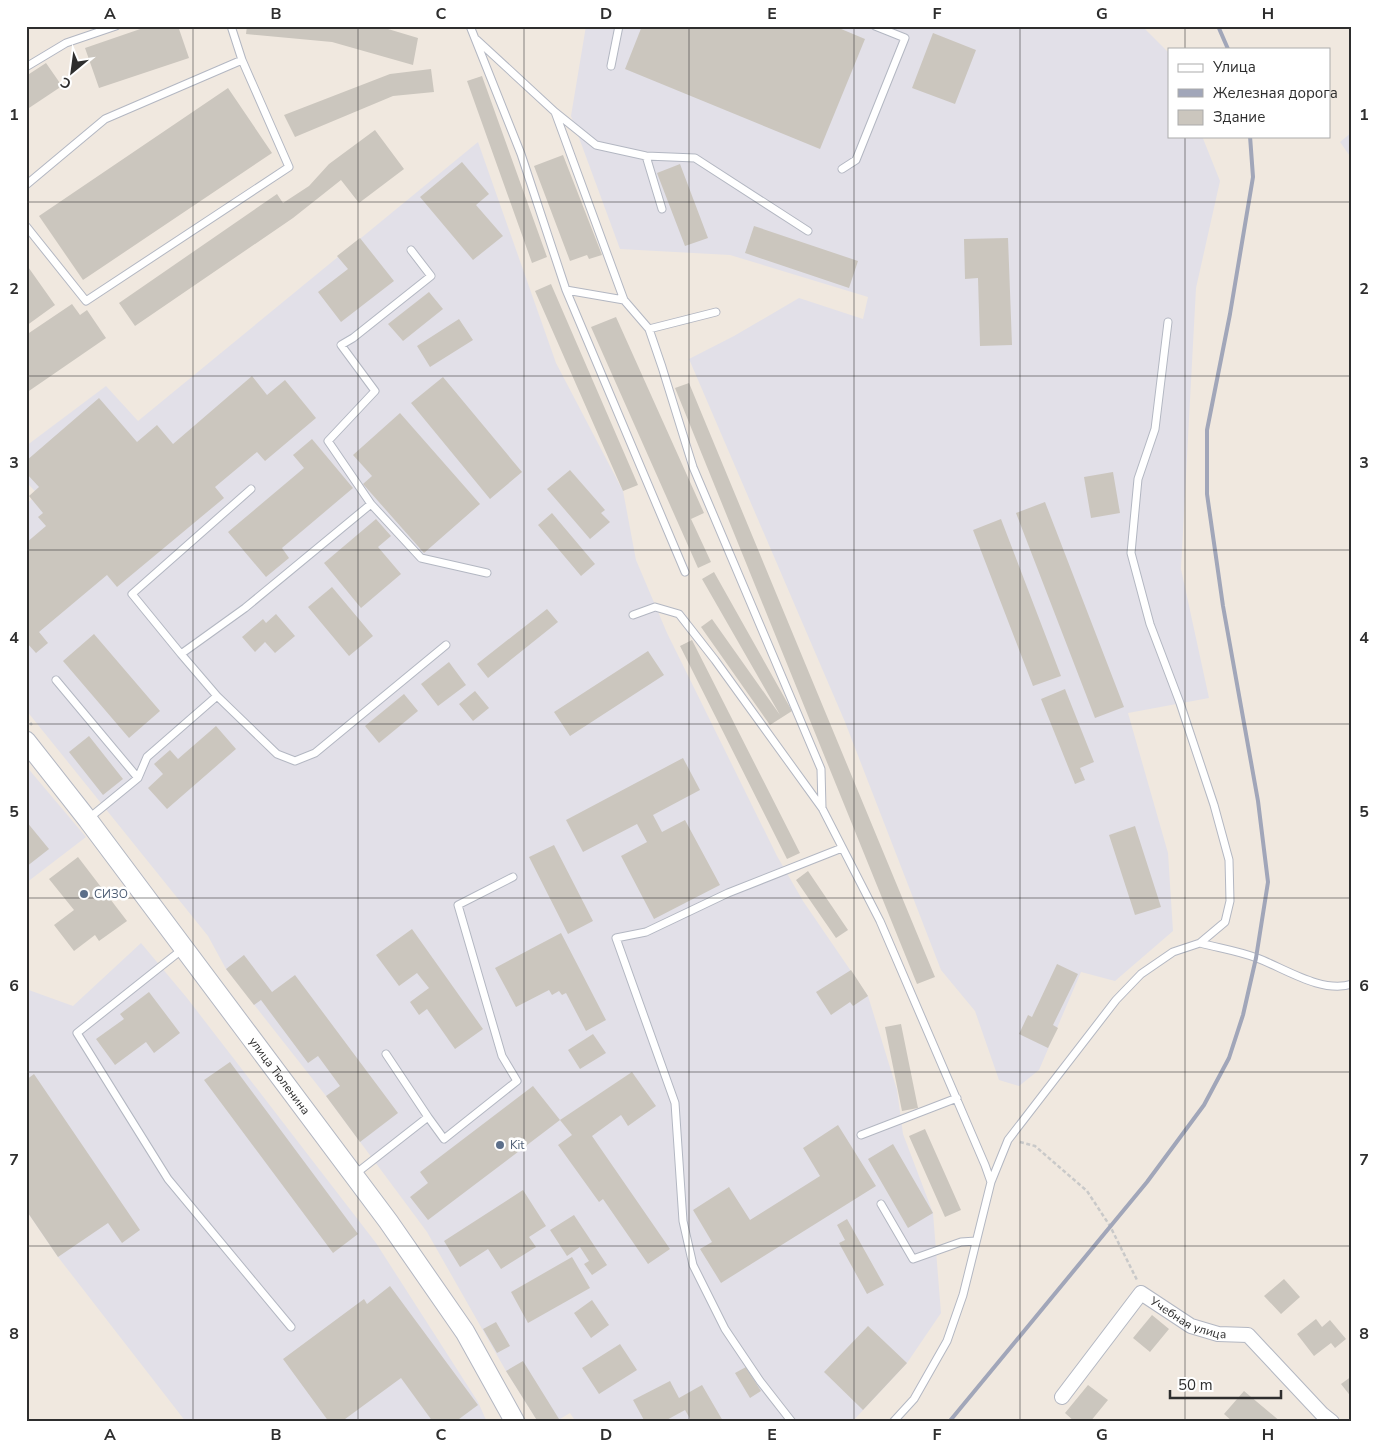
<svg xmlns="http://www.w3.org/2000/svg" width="1378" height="1448" viewBox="0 0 1378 1448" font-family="'Nunito Sans',sans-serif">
	<rect width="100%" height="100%" fill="#f0e8df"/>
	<path fill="#e2e0e8" d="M586 26H1142L1168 52 1169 56V136H1202L1220 181 1196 288 1181 569 1209 698 1128 713 1168 853 1173 931 1115 981 1081 972 1039 1070 1019 1086 999 1080 975 1011 941 970 845 722 689 359 734 336 799 298 863 319 868 297 730 255 620 249 571 116Z
		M1352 132V159L1340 142Z
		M478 142 556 363 623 491 636 560 667 633 777 856 803 901 868 996 897 1090 903 1134 933 1213 941 1313 907 1363 852 1422H678L675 1420 670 1422H576L570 1413 555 1422H538L506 1371 427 1232 326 1096 226 969 208 936 26 710V504L38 494 26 482V446L106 386 138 421Z
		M26 766 86 837 26 883Z
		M141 943 187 998 376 1243 478 1402 487 1422H186L58 1257 26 1210V989L73 1006Z"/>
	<path fill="#cbc6be" d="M149 26H178L189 58 99 88 85 48Z
		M247 26H378L418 38 413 65 332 42 246 34Z
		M642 26H834L865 39 820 149 625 69Z
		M933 33 976 50 955 104 912 88Z
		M46 63 62 86 26 110V76Z
		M431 69 434 92 393 96 295 137 284 115 390 74Z
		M482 76 547 257 532 263 467 81Z
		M228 88 272 153 83 280 39 216Z
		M375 130 404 169 359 203 341 180 293 218 135 326 119 303 277 194 283 203 309 186 329 164Z
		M563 155 602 255 589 259 587 255 570 261 534 166Z
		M462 162 489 194 476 205 503 236 473 260 420 197Z
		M680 164 708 238 685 246 657 173Z
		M754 226 858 261 849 288 745 253Z
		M360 238 394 281 341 322 318 292 348 269 337 256Z
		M1008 238 1012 345 980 346 978 278 965 279 964 239Z
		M26 264 55 305 26 326Z
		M551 284 638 485 623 491 535 291Z
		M429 292 443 309 403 341 388 324Z
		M72 304 80 315 87 310 106 338 26 393V335Z
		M616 317 704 513 691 519 711 562 698 568 591 327Z
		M459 319 473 340 430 367 417 346Z
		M252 376 267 395 285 380 316 418 265 461 257 452 215 487 224 498 117 587 107 575 39 632 48 643 36 653 26 642V543L46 526 38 517 43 513 29 496 39 487 26 473V461L99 398 137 442 157 425 173 444Z
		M443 377 522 472 490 499 411 403Z
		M689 383 935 977 917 984 675 388Z
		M400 413 480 504 424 553 363 484 372 476 353 455Z
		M312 439 353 488 282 548 289 558 266 577 228 532 304 468 293 455Z
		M570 470 605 510 601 513 610 522 590 539 547 489Z
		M1113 472 1120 513 1091 518 1084 477Z
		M1045 502 1124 707 1095 718 1016 513Z
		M552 513 595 564 581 576 538 525Z
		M376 519 391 536 378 547 401 574 361 608 324 563Z
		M1001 519 1061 676 1033 686 973 530Z
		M714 572 792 711 770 725 701 627 712 619 780 715 702 579Z
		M332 587 373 636 349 656 308 607Z
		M547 609 558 622 488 678 477 664Z
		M276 614 295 636 275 653 265 642 255 652 242 637 263 619 266 623Z
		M94 634 160 711 129 738 63 661Z
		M692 640 800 853 787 859 680 646Z
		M648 651 664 675 570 736 554 712Z
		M449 662 466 685 438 706 421 684Z
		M1065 689 1094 762 1080 768 1085 780 1075 784 1041 699Z
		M475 691 489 708 473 721 459 704Z
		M404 694 418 711 379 743 365 726Z
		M216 726 236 749 167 809 148 788 163 774 154 764 170 750 178 759Z
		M89 736 123 779 103 795 69 752Z
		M683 758 700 790 653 815 662 832 685 820 720 885 654 919 621 856 647 842 637 824 583 852 566 820Z
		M26 821 49 849 26 867Z
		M1135 826 1161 907 1135 915 1109 835Z
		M554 845 593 921 568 934 529 857Z
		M78 857 127 921 99 941 95 935 74 951 54 925 74 910 49 879Z
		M808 871 848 930 836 938 796 880Z
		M412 929 483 1029 455 1049 427 1009 419 1015 410 1002 429 988 417 973 399 986 376 955Z
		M561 933 606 1020 586 1031 566 993 562 995 559 991 552 995 549 990 516 1007 495 968Z
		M244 955 272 992 295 975 398 1113 360 1142 326 1096 340 1086 318 1056 308 1063 261 1000 254 1005 226 969Z
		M1057 964 1078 974 1053 1025 1058 1028 1048 1048 1019 1034 1028 1015 1032 1017Z
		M851 970 868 996 853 1006 850 1002 831 1015 816 992Z
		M149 992 180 1033 154 1053 146 1042 115 1065 96 1039 124 1019 120 1014Z
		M901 1024 918 1108 902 1111 885 1027Z
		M593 1034 606 1053 580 1069 568 1050Z
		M230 1062 358 1234 333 1253 204 1080Z
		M632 1072 656 1106 628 1126 621 1115 592 1136 670 1249 648 1264 603 1199 599 1202 558 1145 572 1135 560 1120Z
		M34 1074 140 1230 122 1243 108 1223 58 1257 26 1210V1080Z
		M533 1086 560 1120 428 1220 410 1197 428 1183 420 1172Z
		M838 1125 876 1186 721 1283 700 1249 712 1242 693 1210 729 1187 750 1220 820 1176 803 1148Z
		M925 1129 961 1210 945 1217 909 1136Z
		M893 1144 933 1213 908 1228 868 1159Z
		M523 1190 546 1226 529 1237 536 1247 501 1269 488 1249 460 1267 444 1241Z
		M574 1215 607 1265 592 1275 584 1264 589 1261 580 1247 567 1256 550 1230Z
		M847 1219 884 1285 867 1294 839 1243 845 1240 837 1225Z
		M572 1257 590 1288 528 1323 511 1292Z
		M1284 1279 1300 1297 1281 1314 1264 1296Z
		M390 1286 478 1405 455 1422H433L401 1378 341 1422H329L283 1359 364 1299 367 1304Z
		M592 1300 609 1325 591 1338 574 1313Z
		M1152 1315 1169 1329 1150 1352 1133 1338Z
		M1316 1319 1322 1327 1330 1320 1346 1339 1335 1348 1331 1343 1314 1356 1297 1334Z
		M496 1322 510 1346 497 1353 483 1329Z
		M868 1326 907 1363 863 1410 824 1372Z
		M620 1344 637 1370 599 1394 582 1368Z
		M523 1361 559 1419 555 1422H538L506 1371Z
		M746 1367 761 1391 750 1398 735 1373Z
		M1352 1376V1398L1341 1384Z
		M670 1381 679 1398 702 1385 723 1421 692 1422 685 1410 663 1422H645L633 1400Z
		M1088 1385 1108 1400 1090 1422H1075L1065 1413Z
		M1244 1391 1281 1422H1233L1224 1414Z"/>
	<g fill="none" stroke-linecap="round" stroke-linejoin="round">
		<defs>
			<path id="lane" d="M470 26 521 154 566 290 624 300 649 329 662 367 693 467 821 769 822 808
				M477 40 555 112 624 300
				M611 66 619 26
				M26 67 66 43 116 26
				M555 112 596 145 646 156 695 158 808 231
				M646 156 662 209
				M842 169 856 160 905 38 875 26
				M26 185 105 119 242 60 231 26
				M26 226 86 301 289 167 242 60
				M566 290 685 572
				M649 329 716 312
				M371 504 421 558 487 573
				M633 615 655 607 679 614 715 660 822 808 880 921 985 1165 991 1182 963 1295 947 1341 914 1399 893 1422
				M181 654 132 594 251 489
				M56 680 138 778
				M217 696 277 754 295 761 315 753 446 645
				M88 819 138 778 147 757 217 696 181 654 245 608 371 504 328 441 375 391 341 345 353 338 431 276 411 250
				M1200 943C1219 948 1239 951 1257 958 1284 968 1322 994 1352 984
				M184 948 77 1033 168 1179 291 1327
				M386 1054 428 1117
				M861 1135 957 1098
				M354 1175 428 1117 444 1139 517 1081 502 1056 458 905 513 877
				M991 1182 1008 1140 1116 1000 1141 974 1173 952 1200 943 1225 922 1230 901 1229 860 1214 805 1180 703 1150 624 1131 553 1138 479 1155 429 1168 322
				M881 1204 913 1259 961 1242 976 1241
				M792 1422 760 1381 725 1329 693 1265 683 1221 675 1103 616 938 646 932 728 893 842 848"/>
			<g id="street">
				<path id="s1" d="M1062 1397 1141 1293 1191 1326 1218 1334 1248 1335 1322 1414 1332 1422"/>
			</g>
			<g id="secondary">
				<path id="s2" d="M26 741 88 820 388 1221 465 1332 515 1422"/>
			</g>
		</defs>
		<use href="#lane" stroke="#b3b7c2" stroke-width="9"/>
		<use href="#street" stroke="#b3b7c2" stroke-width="16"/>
		<use href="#secondary" stroke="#b3b7c2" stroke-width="21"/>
		<path stroke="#c9c9c9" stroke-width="2.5" stroke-dasharray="4 2.5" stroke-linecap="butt" d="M26 718 32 725
			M1020 1142 1035 1146 1087 1191 1110 1226 1137 1280"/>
		<use href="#lane" stroke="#fff" stroke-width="7"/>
		<use href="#street" stroke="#fff" stroke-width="14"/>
		<use href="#secondary" stroke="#fff" stroke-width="19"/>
		<path stroke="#a1a6b9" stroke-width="4" d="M1218 26 1228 49
			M949 1422 1147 1182 1204 1105 1229 1058 1243 1015 1256 958 1268 882 1258 801 1223 606 1207 494V430L1230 314 1253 177 1250 136"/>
	</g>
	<path fill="none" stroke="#2e2e2e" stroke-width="1" stroke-opacity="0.55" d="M193 26V1422M358 26V1422M524 26V1422M689 26V1422M854 26V1422M1020 26V1422M1185 26V49M1185 136V1422M26 202H1352M26 376H1352M26 550H1352M26 724H1352M26 898H1352M26 1072H1352M26 1246H1352"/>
	<g fill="#5c6f8a" stroke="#fff" stroke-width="2">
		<circle cx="84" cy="894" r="5"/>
		<circle cx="500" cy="1145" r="5"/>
	</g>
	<g text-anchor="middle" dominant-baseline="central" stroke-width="5" stroke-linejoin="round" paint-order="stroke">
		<g font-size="12" fill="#4e5e75" stroke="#fff" text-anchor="start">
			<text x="94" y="894">СИЗО</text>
			<text x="510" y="1145">Kit</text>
		</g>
		<g font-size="12" fill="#2e2e2e" stroke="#fff">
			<text stroke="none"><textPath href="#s2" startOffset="420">улица Тюленина</textPath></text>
			<text stroke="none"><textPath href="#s1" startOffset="185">Учебная улица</textPath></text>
		</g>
	</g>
	<rect width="1378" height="1448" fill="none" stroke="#ffffff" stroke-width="55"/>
	<rect x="1168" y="48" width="162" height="90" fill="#ffffff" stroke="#ababab"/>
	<rect x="1178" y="64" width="25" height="8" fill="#ffffff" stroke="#ababab"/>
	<text x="1213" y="72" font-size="15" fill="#2e2e2e">Улица</text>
	<rect x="1178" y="89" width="25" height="8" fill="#a1a6b9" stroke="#ababab"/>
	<text x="1213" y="98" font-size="15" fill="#2e2e2e">Железная дорога</text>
	<rect x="1178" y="110" width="25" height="15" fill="#cbc6be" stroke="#ababab"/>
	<text x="1213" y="122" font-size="15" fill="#2e2e2e">Здание</text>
	<g transform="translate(72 72) rotate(209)" stroke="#ffffff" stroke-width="4" paint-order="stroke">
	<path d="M0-4L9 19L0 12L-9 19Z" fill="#2e2e2e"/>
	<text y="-8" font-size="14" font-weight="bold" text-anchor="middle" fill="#2e2e2e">С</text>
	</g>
	<path d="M1170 1390v8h111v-8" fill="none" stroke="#2e2e2e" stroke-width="2.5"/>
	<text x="1178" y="1390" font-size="15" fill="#2e2e2e" stroke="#ffffff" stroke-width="4" paint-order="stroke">50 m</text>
	<rect x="28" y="28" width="1322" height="1392" fill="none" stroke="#2e2e2e" stroke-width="2"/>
	<g font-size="16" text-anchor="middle" font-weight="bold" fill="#2e2e2e">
		<text x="110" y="19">A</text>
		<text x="276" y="19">B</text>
		<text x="441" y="19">C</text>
		<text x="606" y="19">D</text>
		<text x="772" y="19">E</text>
		<text x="937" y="19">F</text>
		<text x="1102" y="19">G</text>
		<text x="1268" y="19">H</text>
		<text x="14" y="120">1</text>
		<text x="1364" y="120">1</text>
		<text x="14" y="294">2</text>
		<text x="1364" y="294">2</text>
		<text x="14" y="468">3</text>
		<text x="1364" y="468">3</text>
		<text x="14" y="643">4</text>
		<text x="1364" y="643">4</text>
		<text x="14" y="817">5</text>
		<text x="1364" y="817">5</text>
		<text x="14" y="991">6</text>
		<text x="1364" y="991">6</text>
		<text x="14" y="1165">7</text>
		<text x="1364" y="1165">7</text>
		<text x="14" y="1339">8</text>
		<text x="1364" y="1339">8</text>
		<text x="110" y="1440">A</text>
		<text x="276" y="1440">B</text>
		<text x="441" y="1440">C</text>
		<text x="606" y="1440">D</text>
		<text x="772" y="1440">E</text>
		<text x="937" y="1440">F</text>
		<text x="1102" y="1440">G</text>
		<text x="1268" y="1440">H</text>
	</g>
</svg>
